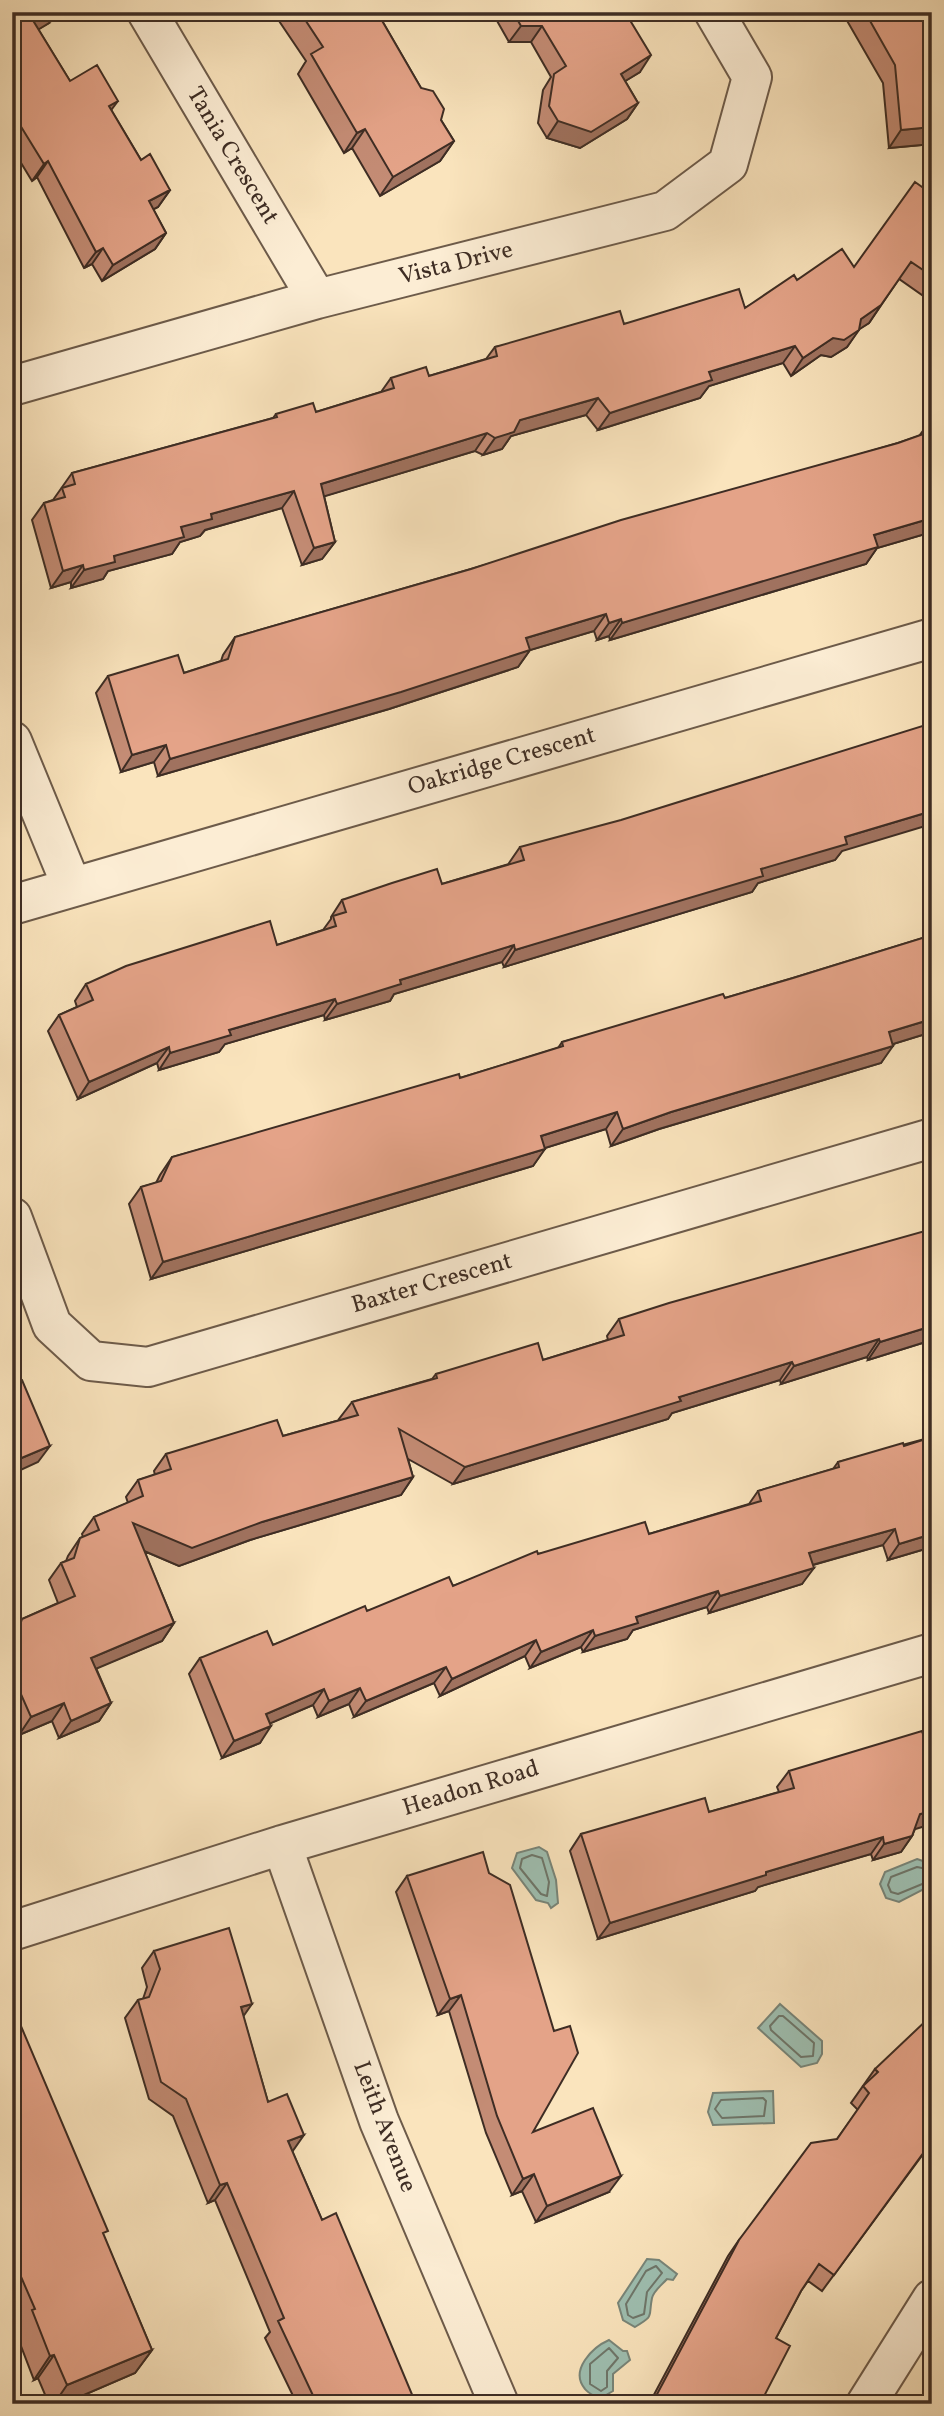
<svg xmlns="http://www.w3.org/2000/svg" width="944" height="2416" viewBox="0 0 944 2416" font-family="Vollkorn,serif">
	<rect width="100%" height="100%" fill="#fae4bd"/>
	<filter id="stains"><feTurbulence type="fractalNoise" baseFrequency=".00286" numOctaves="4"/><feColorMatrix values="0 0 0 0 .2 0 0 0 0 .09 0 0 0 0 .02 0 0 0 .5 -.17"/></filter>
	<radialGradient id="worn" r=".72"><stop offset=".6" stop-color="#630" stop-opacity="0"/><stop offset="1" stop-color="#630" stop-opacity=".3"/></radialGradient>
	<path fill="#9ebfb1" stroke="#788579" stroke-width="2" d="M539 1847 547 1852 556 1880 558 1903 551 1908 548 1903 536 1900 512 1868 517 1853Z
		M917 1859 929 1863 930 1886 899 1902 886 1898 880 1884 885 1872Z
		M780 2004 822 2041V2054L817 2063 801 2067 758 2028Z
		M773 2091 774 2123 713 2125 708 2112 713 2093Z
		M647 2259 659 2260 677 2274 673 2280 667 2279C662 2285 654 2290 652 2298 648 2318 655 2315 635 2327L623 2320 618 2303Z
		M609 2340 623 2351H627L630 2360 613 2374V2391L599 2399C595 2396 588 2393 585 2389 569 2370 593 2347 609 2340Z"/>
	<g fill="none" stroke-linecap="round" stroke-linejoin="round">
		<path stroke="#6e766a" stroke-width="2" d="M532 1855 542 1858 549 1882 547 1896 541 1894 520 1868 522 1859Z
			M932 1870 917 1867 891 1877 888 1885 891 1892 898 1894 932 1880
			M779 2016H783L814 2043 813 2056 801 2057 771 2030 770 2026Z
			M763 2098 766 2101 764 2116 722 2118 715 2109 721 2100Z
			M656 2266 662 2273 647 2292 644 2314 633 2318 628 2315 626 2304 646 2271Z
			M609 2348 618 2358 607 2371V2387L601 2391 590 2384V2364Z"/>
		<defs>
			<path id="minor" d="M147 12 317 299
				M12 386 317 299 665 211 728 164 752 77 714 12
				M12 741 72 887
				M12 905 932 638
				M12 1217 52 1325 91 1361 148 1367 932 1138
				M282 1845 379 2121 499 2404
				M12 1931 282 1845 932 1653
				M866 2404 932 2299"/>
		</defs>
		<use href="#minor" stroke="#6d5b4a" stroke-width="42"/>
		<use href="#minor" stroke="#fcedd4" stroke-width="38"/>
	</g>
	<path fill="#c48c75" stroke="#3e2d24" stroke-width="2" d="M12 12 49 23 38 29 70 81 111 110 141 160 170 190 158 207 153 209 166 233 155 249 102 281 92 264 84 268 37 177 32 181 12 148Z
		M257 12H269L260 17Z
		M273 12H377L421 88 454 141 440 161 380 196 352 148 344 153 298 74 306 61Z
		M492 12H625L640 72 625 81 638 103 627 119 580 148 547 138 538 123 543 90 551 77 531 42H509Z
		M842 12H932V144L889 148 883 83Z
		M932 194V302L899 279 869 323 859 329 847 347 831 357 821 355 791 376 783 363 709 386 700 398 598 430 586 415 511 436 502 449 483 455 475 451 324 496 335 542 322 559 302 565 282 508 205 530 200 536 180 542 172 554 108 571 103 579 71 588V582L51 588 32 520 44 503 53 500 72 473 273 418 276 414 316 412 381 392 391 378 429 376 486 359 495 347 624 324 745 308 797 280 854 267Z
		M932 426V532L877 548 866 564 610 640 609 636 597 640 594 631 530 650 518 667 389 709 158 776 154 762 121 772 96 693 108 676 184 673 221 661 223 655 235 637 471 569 898 443 919 436 925 428Z
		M520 847 842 851 835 860 758 883 752 892 504 967 502 962 394 994 390 1001 325 1020 324 1015 225 1044 219 1052 159 1070 157 1063 78 1099 48 1031 59 1015 77 1007 75 1001 86 984 277 945 323 930 331 919V917L342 900 442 884 509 864V863Z
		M932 935V1032L893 1044 881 1063 659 1129 611 1146 606 1129 545 1148 533 1166 151 1279 129 1204 141 1187 156 1183 160 1175 172 1157 460 1078 558 1048 562 1042 725 998 793 978Z
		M619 1319 932 1340 868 1360 867 1357 781 1384 780 1380 672 1413 668 1419 453 1484 408 1459 413 1477 401 1495 250 1540 179 1566 144 1551 174 1623 162 1641 96 1668 111 1703 99 1721 59 1738 52 1721 19 1735 12 1720V1632L22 1619 58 1603 49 1580 61 1563 66 1561 68 1556 80 1538 83 1537 82 1534 94 1517 128 1503 126 1497 138 1480 155 1475 154 1471 166 1454 283 1436 340 1420 339 1419 352 1402 432 1379 436 1374 543 1360 608 1340 607 1336Z
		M932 1437V1547L888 1560 883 1545 813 1565 802 1584 709 1613 707 1607 633 1630 627 1639 583 1652 581 1647 530 1668 525 1656 440 1696 434 1683 354 1717 349 1704 318 1717 313 1705 270 1723 260 1743 222 1758 189 1674 200 1658 273 1645 367 1611 453 1586 538 1554 649 1534 749 1504 758 1491 833 1469 838 1462Z
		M789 1771 915 1829 912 1836 901 1852 873 1860 871 1854 758 1887 755 1891 598 1939 570 1851 581 1834 709 1812 779 1792 777 1787Z
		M407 1876 533 2132 609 2192 536 2222 522 2191 512 2195 486 2133 449 2011 438 2015 396 1892Z
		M154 1951 243 2016 268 2102 292 2151 322 2220 416 2404H297L265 2338 270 2332 215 2200 208 2203 173 2116 149 2099 125 2018 138 2000 143 1999 147 1987 142 1968Z
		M12 2005 104 2237 152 2350 135 2373 63 2404H49L38 2378 34 2380 16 2333 18 2330 12 2317Z
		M875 2069 932 2142 822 2291 808 2281 801 2291 776 2338 760 2404H649L728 2256 739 2240 837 2139 858 2110 851 2103Z"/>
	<path fill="#a0725f" stroke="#3e2d24" stroke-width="2" d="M51 12H56L49 23 23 39 34 22Z
		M521 26H542L531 42H509Z
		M651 55 640 72 609 91 621 74Z
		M118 101 106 117 109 106Z
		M638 103 627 119 580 148 547 138 558 121Z
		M932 127V144L889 148 901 130Z
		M365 129 352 148 344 153 357 133Z
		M454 141 440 161 380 196 393 177Z
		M48 161 37 177 32 181 44 164Z
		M170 190 158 207 137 218 149 201Z
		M166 233 155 249 102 281 113 265Z
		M103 248 92 264 84 268 96 252Z
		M881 305 869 323 849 336 861 319Z
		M859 330 847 347 831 357 821 355 791 376 803 358 833 338Z
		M795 346 783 363 709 386 700 398 598 430 610 413 709 372Z
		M598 398 586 415 511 436 502 449 483 455 495 438 520 420Z
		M487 433 475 451 309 501 321 484Z
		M294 491 282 508 205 530 200 536 180 542 172 554 108 571 103 579 71 588 84 570 114 556 211 514Z
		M932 518V532L877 548 866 564 610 640 622 623 874 535Z
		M335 542 322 559 302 565 314 548Z
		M83 565 71 582 51 588 63 571Z
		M606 614 594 631 530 650 518 667 389 709 158 776 170 759 526 638Z
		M621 619 609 636 597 640 609 623Z
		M166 745 154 762 121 772 132 755Z
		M932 811V824L842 851 835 860 758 883 752 892 504 967 515 950 761 869 845 837Z
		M514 945 502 962 394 994 390 1001 325 1020 337 1004 400 980Z
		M335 999 324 1015 225 1044 219 1052 159 1070 170 1053 229 1030Z
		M932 1019V1032L877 1049 889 1032Z
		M893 1046 881 1063 659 1129 611 1146 623 1129 671 1112Z
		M169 1047 157 1063 78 1099 89 1082Z
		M617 1112 606 1129 529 1153 541 1136Z
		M545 1149 533 1166 151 1279 163 1262Z
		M932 1326V1340L868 1360 880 1342Z
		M879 1339 867 1357 781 1384 794 1366Z
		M792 1362 780 1380 672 1413 668 1419 453 1484 465 1467 679 1397Z
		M50 1446 38 1462 12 1474V1462Z
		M413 1477 401 1495 250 1540 179 1566 121 1541 133 1523 262 1522Z
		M895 1529 883 1545 798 1569 809 1553Z
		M932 1534V1547L888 1560 899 1544Z
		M814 1568 802 1584 709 1613 720 1596Z
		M718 1591 707 1607 633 1630 627 1639 583 1652 595 1636 636 1617Z
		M174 1623 162 1641 79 1676 91 1658Z
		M593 1630 581 1647 530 1668 541 1652Z
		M536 1640 525 1656 440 1696 452 1679Z
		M446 1667 434 1683 354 1717 366 1701Z
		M360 1688 349 1704 318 1717 329 1701Z
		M324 1689 313 1705 255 1730 266 1714Z
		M64 1703 52 1721 19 1735 31 1717Z
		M111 1703 99 1721 59 1738 71 1721Z
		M271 1726 260 1743 222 1758 234 1741Z
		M932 1811V1824L909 1831 920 1814Z
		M912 1836 901 1852 873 1860 884 1844Z
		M883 1837 871 1854 758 1887 755 1891 598 1939 610 1923 766 1872Z
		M461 1995 449 2011 438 2015 450 1999Z
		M252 2004 240 2021 241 2007Z
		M304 2135 292 2152 288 2141Z
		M534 2174 522 2191 512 2195 523 2179Z
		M621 2176 609 2192 536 2222 547 2206Z
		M227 2183 215 2200 208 2203 220 2185Z
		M152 2350 135 2373 63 2404H54L67 2385Z
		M54 2355 38 2378 34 2380 50 2356Z
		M655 2398 660 2400 658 2404H651Z"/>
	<path fill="#e4a388" stroke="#3e2d24" stroke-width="2" d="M12 12H51L34 22 70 81 97 65 118 101 109 106 141 160 150 154 170 190 149 201 166 233 113 265 103 248 96 252 48 161 44 164 12 112Z
		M300 12H377L421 88 433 91 444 109 441 120 454 141 393 177 365 129 357 133 311 54 323 47Z
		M513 12H625L651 55 621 74 638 103 591 132 558 121 549 106 554 74 566 66 542 26H521Z
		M865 12H932V127L901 130 895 65Z
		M915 182 932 194V276L911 262 881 305 861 319 859 330 844 340 833 338 803 358 795 346 709 372 712 380 610 413 598 398 520 420 514 432 495 438 487 433 321 484 335 542 314 548 294 491 211 514 212 519 181 527 184 537 114 556 115 562 84 570 83 565 63 571 44 503 65 497 62 488 75 484 72 473 277 417 276 414 313 403 316 412 394 388 391 378 426 367 429 376 497 356 495 347 620 311 624 324 739 289 745 308 794 275 797 280 842 249 854 267Z
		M932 426V518L874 535 878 547 622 623 621 619 609 623 606 614 526 638 530 650 401 692 170 759 166 745 132 755 108 676 178 655 184 673 228 659 235 637 471 569 621 520 898 443 926 433 925 428Z
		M932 723V811L845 837 847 844 761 869 763 876 515 950 514 945 400 980 401 984 337 1004 335 999 229 1030 231 1035 170 1053 169 1047 89 1082 59 1015 93 1000 86 984 126 966 270 921 277 945 336 926 333 916 346 912 342 900 392 883 437 869 442 884 524 860 520 847 621 820Z
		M932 935V1019L889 1032 893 1046 671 1112 623 1129 617 1112 541 1136 545 1149 163 1262 141 1187 161 1181 172 1157 459 1074 460 1078 563 1046 562 1042 723 994 725 998 793 978Z
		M932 1229V1326L880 1342 879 1339 794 1366 792 1362 679 1397 681 1401 465 1467 399 1429 413 1477 262 1522 192 1548 133 1523 174 1623 91 1658 111 1703 71 1721 64 1703 31 1717 12 1674V1633L18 1631 22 1619 75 1596 61 1563 74 1558 80 1538 99 1530 94 1517 143 1496 138 1480 171 1469 166 1454 277 1420 283 1436 358 1415 352 1402 437 1378 436 1374 538 1343 543 1360 624 1335 619 1319 669 1303Z
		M12 1368 16 1377 22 1380 50 1446 12 1462Z
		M932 1437V1534L899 1544 895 1529 809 1553 814 1568 720 1596 718 1591 636 1617 638 1623 595 1636 593 1630 541 1652 536 1640 452 1679 446 1667 366 1701 360 1688 329 1701 324 1689 266 1714 271 1726 234 1741 200 1658 267 1631 273 1645 365 1606 367 1611 449 1577 453 1586 537 1551 538 1554 645 1522 649 1534 761 1501 758 1491 839 1467 838 1462 903 1443 904 1446Z
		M922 1731 932 1763V1811L920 1814 912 1836 884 1844 883 1837 766 1872V1875L610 1923 581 1834 705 1798 709 1812 794 1788 789 1771Z
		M483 1852 489 1873 510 1885 554 2031 570 2026 578 2053 533 2132 593 2108 621 2176 547 2206 534 2174 523 2179 497 2116 461 1995 450 1999 407 1876Z
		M229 1928 252 2004 241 2007 268 2102 287 2094 304 2135 288 2141 322 2220 336 2213 416 2404H317L278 2321 284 2318 227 2183 220 2185 186 2099 161 2082 138 2000 149 1997 160 1969 154 1951Z
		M12 2005 108 2231 103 2233 152 2350 67 2385 54 2355 50 2356 32 2310 35 2309 12 2256Z
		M932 2015V2141L834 2275 819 2264 801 2291 776 2338 790 2346 760 2404H659L660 2400 655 2398 739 2240 811 2143 837 2139 869 2093 863 2086 878 2072 875 2069Z"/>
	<g text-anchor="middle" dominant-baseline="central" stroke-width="5" stroke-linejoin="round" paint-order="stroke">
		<g font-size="24" fill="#3e2d24" stroke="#fcedd4">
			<text transform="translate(232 156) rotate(59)">Tania Crescent</text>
			<text transform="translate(456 264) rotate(-14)">Vista Drive</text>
			<text transform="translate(502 762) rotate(-16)">Oakridge Crescent</text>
			<text transform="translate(432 1284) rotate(-16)">Baxter Crescent</text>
			<text transform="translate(471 1789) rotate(-17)">Headon Road</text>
			<text transform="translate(384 2127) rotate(69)">Leith Avenue</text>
		</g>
	</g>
	<rect width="944" height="2416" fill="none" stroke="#fae4bd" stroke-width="42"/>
	<rect x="14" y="14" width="916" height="2388" fill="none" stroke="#3e2d24" stroke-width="3.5"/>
	<rect x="21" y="21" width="902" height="2374" fill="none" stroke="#3e2d24" stroke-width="2"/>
	<rect width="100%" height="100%" filter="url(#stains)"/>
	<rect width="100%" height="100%" fill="url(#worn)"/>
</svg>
